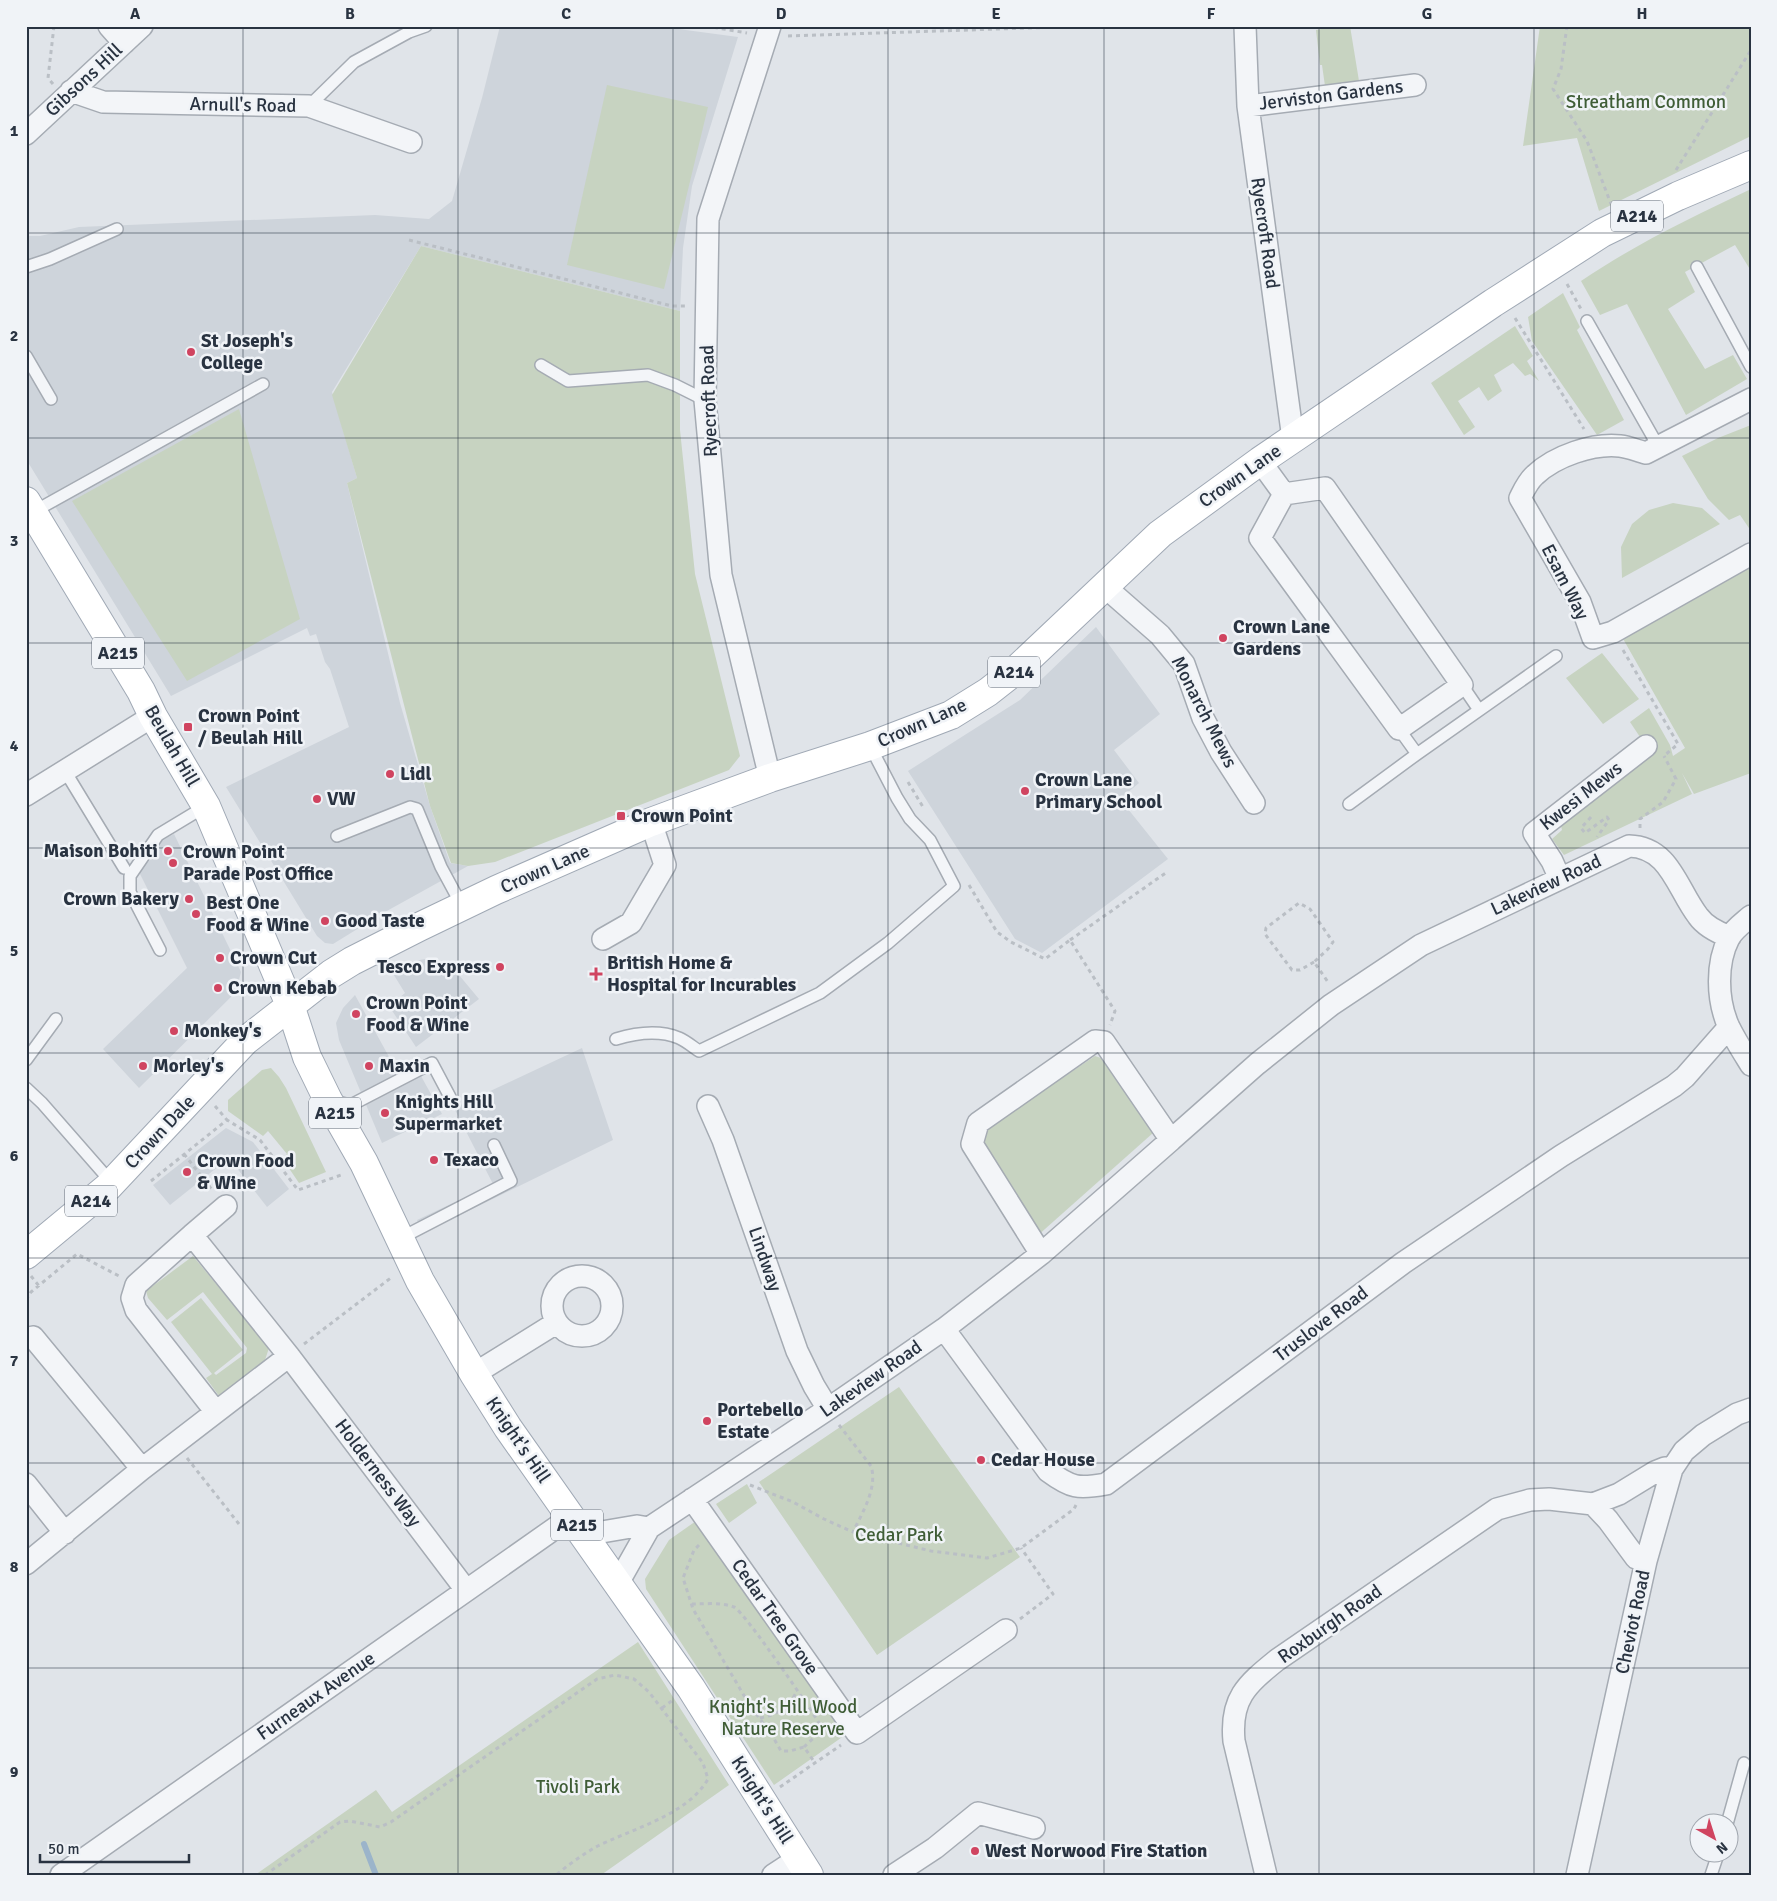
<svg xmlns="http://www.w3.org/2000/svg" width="1777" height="1901" viewBox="0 0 1777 1901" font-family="Signika,sans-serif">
	<rect width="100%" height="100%" fill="#e0e4e9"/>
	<path fill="#ced4db" d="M500 26H656L738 37 692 186 683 248 680 311 421 246 332 392 357 478 347 483 400 703 430 806 450 863 468 866 385 912 333 944 325 943 317 936 226 787 349 727 330 669 325 662 316 634 310 636 307 628 171 696 26 459V236H40L79 227 375 215 429 219 452 201 482 98Z
		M1096 627 1160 714 1114 750 1139 783 1120 799 1168 859 1042 953 1015 939 908 771 1020 700Z
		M174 834 241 972 236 992 139 1088 103 1049 187 968 139 872 150 860 160 841Z
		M431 958 454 969 479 999 416 1047 389 1006 405 993 392 972 414 961Z
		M355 995 404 1084 421 1076 442 1114 382 1143 339 1040 336 1023 343 1008Z
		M582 1048 613 1140 423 1233 417 1220 493 1184 454 1108Z
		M226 1128 253 1142 289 1189 267 1207 229 1158 170 1205 153 1185Z"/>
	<path fill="#c7d3c1" d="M1337 26H1350L1359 81 1325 86 1322 65H1320L1316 30Z
		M1540 26H1751V136L1599 211 1577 138 1523 146Z
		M607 85 708 107 664 289 567 265Z
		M1751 189V271L1735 245 1685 272 1695 292 1668 309 1705 369 1733 355 1747 379 1686 415 1627 304 1600 315 1581 281C1634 245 1692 217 1751 189Z
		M421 246 680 311V430L695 574 740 756 729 770 495 862 468 866 451 863 430 806 347 483 357 478 332 395Z
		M1563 293 1580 327 1577 330 1624 420 1597 435 1532 341 1528 317Z
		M1515 326 1533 356 1527 361 1539 381 1530 374 1525 376 1513 363 1494 375 1502 391 1488 401 1479 387 1458 401 1475 427 1464 435 1431 383Z
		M239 409 300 619 187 681 72 501Z
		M1751 425V531L1740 515 1729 520 1708 499 1682 456 1718 438Z
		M1673 503 1702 508 1720 524 1622 578 1621 547 1632 524 1649 510Z
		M1751 564V773L1694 794 1682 773 1692 794 1564 855 1552 839 1562 830 1561 826 1652 755 1630 722 1649 708 1670 745 1673 756 1685 748 1622 637Z
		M1602 653 1639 699 1603 724 1566 678Z
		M1095 1056 1101 1058 1153 1133 1036 1237 983 1143 987 1128Z
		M271 1068 279 1077 286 1088 326 1172 299 1183 282 1158 287 1154 268 1131 263 1136 228 1111V1100L262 1070Z
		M193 1256 269 1348 265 1360 219 1396 206 1378 212 1374 171 1322 201 1298 243 1350 214 1373 216 1375 246 1353 247 1348 203 1292 167 1320 148 1298 146 1291Z
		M899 1387 1020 1557 877 1655 759 1482Z
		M747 1484 757 1503 729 1523 716 1504Z
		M696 1521 848 1733 774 1785 646 1589 645 1579 669 1540Z
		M638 1642 729 1785 601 1875H255L376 1790 392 1812Z"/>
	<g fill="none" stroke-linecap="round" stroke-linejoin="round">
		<path stroke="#9bb4ca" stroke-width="6" d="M364 1844 376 1875"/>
		<defs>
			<path id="service" d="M309 106 354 62 409 32 426 26
				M26 267 50 259 117 229
				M1697 267 1751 367
				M1587 321 1658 446
				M26 356 51 399
				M541 365 568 381 648 375 675 385 705 400
				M33 512 263 384
				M1462 685 1479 710
				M1399 729 1417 754
				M65 771 124 868
				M1349 804 1417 754 1556 656
				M337 836 410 807 417 809 441 867 462 906
				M160 950 130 892V876L158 835 206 806
				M616 1039C636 1033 659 1030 679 1038 686 1041 693 1047 699 1051L820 993 888 943 954 886 930 840 910 819 897 798 870 746
				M26 1060 56 1019
				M26 1088 42 1103 112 1183
				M333 1101 351 1105 432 1063 450 1097
				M399 1239 511 1181 494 1145
				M1727 1824 1744 1763
				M1711 1875 1718 1854"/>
			<path id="minor" d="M109 26 124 43
				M770 26 708 219 705 400 721 575 770 778
				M1245 26 1248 106 1293 439
				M71 91 103 102 309 106 411 142
				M1248 106 1415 85
				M26 134 142 26
				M1751 399 1646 453C1638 451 1629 447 1620 446 1593 443 1555 456 1535 475 1528 481 1524 490 1520 498L1580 602 1593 638 1613 632 1751 554
				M1260 461 1284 494 1325 488 1462 685 1399 729 1260 538 1284 494
				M1104 586 1160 635 1184 664 1203 718 1221 752 1254 803
				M26 795 153 716
				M1560 879 1552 861 1534 833 1646 746
				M1751 916C1743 923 1734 929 1729 938 1716 963 1717 999 1728 1025 1734 1038 1743 1052 1751 1065
				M603 939 631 923 665 865 651 822
				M708 1106 723 1140 797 1351 814 1386 828 1409
				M226 1206 192 1235 289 1356 466 1590
				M192 1235 136 1285 132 1298 136 1310 216 1412
				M1041 1254 972 1144 978 1123 1095 1041 1104 1042 1171 1140 1257 1064 1331 1005 1421 945 1629 846C1670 847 1677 889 1698 916 1705 926 1719 933 1730 937
				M552 1306a30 30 0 1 1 60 0a30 30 0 1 1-60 0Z
				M944 1329 1048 1471C1071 1488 1078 1489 1106 1484L1403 1263 1561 1156 1674 1086 1685 1077 1729 1027
				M33 1337 142 1469
				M474 1374 556 1323
				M26 1484 65 1533
				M692 1499 857 1733 1006 1630
				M1593 1504 1608 1520 1636 1558 1646 1561
				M584 1535 637 1526 649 1528
				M26 1564 142 1469 289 1356
				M618 1583 649 1528 828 1409 944 1329 1041 1254 1171 1140
				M61 1875 571 1517
				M773 1875 799 1858
				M894 1875 935 1848 978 1813 1034 1828
				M1266 1875 1234 1741C1230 1699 1246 1685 1277 1660L1497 1509 1530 1500 1549 1499 1593 1504 1619 1494 1655 1472 1665 1468 1672 1469
				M1577 1875 1646 1561 1672 1469 1684 1451 1703 1435 1737 1414 1751 1409"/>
			<path id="primary" d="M26 501 141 691 153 716 206 806 290 1005 307 1057 328 1100 364 1163 420 1281 474 1374 508 1428 691 1688 809 1875
				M26 1255 108 1187 245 1041 331 974 352 961 419 927 496 890 651 822 770 778 870 746 951 715 988 692 1016 670 1160 534 1260 461 1493 303 1602 233 1678 196 1751 165"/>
		</defs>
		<use href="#service" stroke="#a5abb3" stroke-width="14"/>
		<use href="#minor" stroke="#a5abb3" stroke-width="24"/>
		<use href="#primary" stroke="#a0a9b5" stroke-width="30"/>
		<path stroke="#babfc5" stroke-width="3" stroke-dasharray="4 4" stroke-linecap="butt" d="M706 26 747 33
			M1567 26 1561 69 1553 89 1587 141 1611 204
			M788 36 1089 26
			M53 84 48 78 54 26
			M1676 170 1751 50
			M409 240 672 306H686
			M1567 284 1581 309
			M1515 318 1584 429
			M1623 650 1678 744 1665 755
			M908 782 923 807
			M1591 817 1581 828 1585 833 1607 817 1609 820 1597 837
			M1640 828V819L1663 802 1676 779 1664 756
			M969 885 997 932 1011 942 1045 959 1070 940 1115 1011 1110 1025
			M1070 940 1167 872
			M1314 962 1300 970H1292L1265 934 1266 928 1299 903 1310 909 1333 942 1328 949 1314 962 1328 982
			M215 1106 227 1120
			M184 1154 213 1191
			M151 1181 227 1120 260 1140 298 1190 344 1174
			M31 1276 39 1286
			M26 1300 31 1292 77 1254 119 1276
			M304 1344 392 1277
			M839 1425 871 1466C878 1488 862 1513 853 1532
			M187 1458 239 1524
			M750 1485 793 1502 824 1519 853 1532 931 1551 987 1558 1021 1548 1074 1509 1076 1505
			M699 1545 694 1550 683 1578 693 1609 749 1704 773 1737 781 1751H790L804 1747 815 1763
			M692 1604C705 1604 721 1602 734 1607 744 1611 814 1714 823 1729L804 1747
			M1020 1619 1053 1594 1021 1548
			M662 1708 673 1700
			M760 1718C777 1715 789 1707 797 1691
			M780 1787 841 1745
			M265 1875 340 1822 350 1821 380 1827 391 1822 597 1679 615 1675 634 1679 649 1692 703 1763 708 1779C687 1816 630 1829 594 1848 581 1856 568 1865 556 1875"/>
		<use href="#service" stroke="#f3f5f8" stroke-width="11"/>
		<use href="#minor" stroke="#f3f5f8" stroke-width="21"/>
		<use href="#primary" stroke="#fff" stroke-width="28"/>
	</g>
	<path fill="none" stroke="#293341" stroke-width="1" stroke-opacity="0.55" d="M243 26V1875M458 26V1875M673 26V1875M888 26V1875M1104 26V1875M1319 26V1875M1534 26V1875M26 233H1751M26 438H1751M26 643H1751M26 848H1751M26 1053H1751M26 1258H1751M26 1463H1751M26 1668H1751"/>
	<g fill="#d04460" stroke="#f0f3f7" stroke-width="2">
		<circle cx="191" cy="352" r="5"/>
		<circle cx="1223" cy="638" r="5"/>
		<rect x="183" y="722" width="10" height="10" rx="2.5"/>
		<circle cx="390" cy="774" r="5"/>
		<circle cx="1025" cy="791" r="5"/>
		<circle cx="317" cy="799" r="5"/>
		<rect x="616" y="811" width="10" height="10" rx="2.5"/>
		<circle cx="168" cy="851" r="5"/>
		<circle cx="173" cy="863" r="5"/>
		<circle cx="189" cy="899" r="5"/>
		<circle cx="196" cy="914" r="5"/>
		<circle cx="325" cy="921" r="5"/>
		<circle cx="220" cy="958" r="5"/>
		<circle cx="500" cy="967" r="5"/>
		<path d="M593.5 966.5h5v5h5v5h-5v5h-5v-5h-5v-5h5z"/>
		<circle cx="218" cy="988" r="5"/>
		<circle cx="356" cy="1014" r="5"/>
		<circle cx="174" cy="1031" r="5"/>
		<circle cx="143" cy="1066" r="5"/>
		<circle cx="369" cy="1066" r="5"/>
		<circle cx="385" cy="1113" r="5"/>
		<circle cx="434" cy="1160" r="5"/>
		<circle cx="187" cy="1172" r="5"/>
		<circle cx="707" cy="1421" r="5"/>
		<circle cx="981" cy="1460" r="5"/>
		<circle cx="975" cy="1851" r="5"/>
	</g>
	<g text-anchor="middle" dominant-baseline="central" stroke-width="5" stroke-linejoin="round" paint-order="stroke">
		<g fill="#f0f3f7" stroke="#656d78" stroke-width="1">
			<rect x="1611" y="200.5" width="52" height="31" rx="4"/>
			<rect x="92" y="637.5" width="52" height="31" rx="4"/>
			<rect x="988" y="656.5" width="52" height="31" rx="4"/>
			<rect x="309" y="1097.5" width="52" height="31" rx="4"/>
			<rect x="65" y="1185.5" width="52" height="31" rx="4"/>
			<rect x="551" y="1509.5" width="52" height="31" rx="4"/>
		</g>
		<g font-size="18" font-weight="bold" fill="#293341">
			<text x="1637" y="216">A214</text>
			<text x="118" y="653">A215</text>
			<text x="1014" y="672">A214</text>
			<text x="335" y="1113">A215</text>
			<text x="91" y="1201">A214</text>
			<text x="577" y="1525">A215</text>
		</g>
		<g font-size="19" fill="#293341" stroke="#f0f3f7">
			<text transform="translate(84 80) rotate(-43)">Gibsons Hill</text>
			<text transform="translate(1331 95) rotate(-7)">Jerviston Gardens</text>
			<text transform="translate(243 105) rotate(1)">Arnull's Road</text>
			<text transform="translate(1265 233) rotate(82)">Ryecroft Road</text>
			<text transform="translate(709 401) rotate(-92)">Ryecroft Road</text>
			<text transform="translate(1240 476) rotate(-35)">Crown Lane</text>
			<text transform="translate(1565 582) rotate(63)">Esam Way</text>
			<text transform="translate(1204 712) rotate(63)">Monarch Mews</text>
			<text transform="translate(922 723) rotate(-24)">Crown Lane</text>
			<text transform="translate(172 746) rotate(60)">Beulah Hill</text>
			<text transform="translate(1581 796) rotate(-38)">Kwesi Mews</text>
			<text transform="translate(545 869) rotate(-24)">Crown Lane</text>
			<text transform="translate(1546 885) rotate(-25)">Lakeview Road</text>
			<text transform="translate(160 1132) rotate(-47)">Crown Dale</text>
			<text transform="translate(765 1259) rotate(71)">Lindway</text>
			<text transform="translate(1321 1324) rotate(-37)">Truslove Road</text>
			<text transform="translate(871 1379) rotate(-35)">Lakeview Road</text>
			<text transform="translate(518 1440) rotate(56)">Knight's Hill</text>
			<text transform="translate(378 1473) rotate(53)">Holderness Way</text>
			<text transform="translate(775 1617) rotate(55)">Cedar Tree Grove</text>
			<text transform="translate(1633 1622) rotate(-78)">Cheviot Road</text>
			<text transform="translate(1330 1624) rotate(-35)">Roxburgh Road</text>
			<text transform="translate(316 1696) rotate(-35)">Furneaux Avenue</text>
			<text transform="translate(762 1800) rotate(58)">Knight's Hill</text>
		</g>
		<g font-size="19" fill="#3f5d36" stroke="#f0f3f7">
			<text x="1646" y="102">Streatham Common</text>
			<text x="899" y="1535">Cedar Park</text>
			<text x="783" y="1707">Knight's Hill Wood<tspan x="783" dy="22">Nature Reserve</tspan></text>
			<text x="578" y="1787">Tivoli Park</text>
		</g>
		<g font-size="19" font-weight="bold" fill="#293341" stroke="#f0f3f7" text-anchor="start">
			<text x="201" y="341">St Joseph's<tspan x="201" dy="22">College</tspan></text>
			<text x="1233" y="627">Crown Lane<tspan x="1233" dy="22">Gardens</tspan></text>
			<text x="198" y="716">Crown Point<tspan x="198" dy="22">/ Beulah Hill</tspan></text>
			<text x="400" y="774">Lidl</text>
			<text x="1035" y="780">Crown Lane<tspan x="1035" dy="22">Primary School</tspan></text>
			<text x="327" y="799">VW</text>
			<text x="631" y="816">Crown Point</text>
			<text x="158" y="851" text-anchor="end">Maison Bohiti</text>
			<text x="183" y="852">Crown Point<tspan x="183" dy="22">Parade Post Office</tspan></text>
			<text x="179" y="899" text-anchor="end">Crown Bakery</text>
			<text x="206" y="903">Best One<tspan x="206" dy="22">Food &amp; Wine</tspan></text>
			<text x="335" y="921">Good Taste</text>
			<text x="230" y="958">Crown Cut</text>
			<text x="607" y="963">British Home &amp;<tspan x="607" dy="22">Hospital for Incurables</tspan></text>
			<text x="490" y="967" text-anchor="end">Tesco Express</text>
			<text x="228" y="988">Crown Kebab</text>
			<text x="366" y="1003">Crown Point<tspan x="366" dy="22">Food &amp; Wine</tspan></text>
			<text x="184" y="1031">Monkey's</text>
			<text x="153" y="1066">Morley's</text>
			<text x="379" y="1066">Maxin</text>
			<text x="395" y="1102">Knights Hill<tspan x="395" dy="22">Supermarket</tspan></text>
			<text x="444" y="1160">Texaco</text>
			<text x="197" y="1161">Crown Food<tspan x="197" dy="22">&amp; Wine</tspan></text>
			<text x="717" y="1410">Portebello<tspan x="717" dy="22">Estate</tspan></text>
			<text x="991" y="1460">Cedar House</text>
			<text x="985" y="1851">West Norwood Fire Station</text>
		</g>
	</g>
	<rect width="1777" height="1901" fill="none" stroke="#f0f3f7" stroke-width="55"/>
	<g transform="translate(1714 1838) rotate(141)"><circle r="24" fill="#f0f3f7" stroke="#a0a6ae"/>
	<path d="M0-4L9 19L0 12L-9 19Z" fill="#d04460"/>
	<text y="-8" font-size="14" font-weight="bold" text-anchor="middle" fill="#293341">N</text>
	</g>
	<path d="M40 1854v8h149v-8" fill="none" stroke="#293341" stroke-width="2.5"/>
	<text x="48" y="1854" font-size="15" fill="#293341" stroke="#f0f3f7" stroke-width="4" paint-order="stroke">50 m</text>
	<rect x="28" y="28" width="1722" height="1846" fill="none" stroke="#293341" stroke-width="2"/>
	<g font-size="16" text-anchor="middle" font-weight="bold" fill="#293341">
		<text x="135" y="19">A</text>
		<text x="350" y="19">B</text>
		<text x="566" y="19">C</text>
		<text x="781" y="19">D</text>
		<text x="996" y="19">E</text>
		<text x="1211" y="19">F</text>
		<text x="1427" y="19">G</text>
		<text x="1642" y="19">H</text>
		<text x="14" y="136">1</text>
		<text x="14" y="341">2</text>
		<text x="14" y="546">3</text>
		<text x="14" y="751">4</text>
		<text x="14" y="956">5</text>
		<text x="14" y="1161">6</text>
		<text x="14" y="1366">7</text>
		<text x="14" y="1572">8</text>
		<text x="14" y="1777">9</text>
	</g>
</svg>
